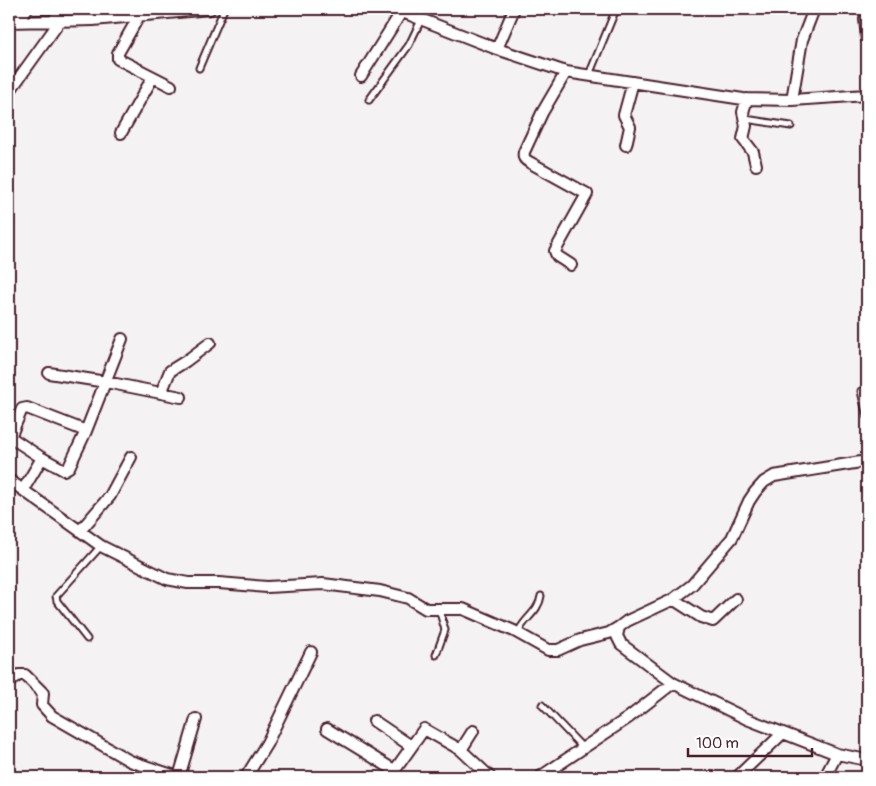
<svg xmlns="http://www.w3.org/2000/svg" width="876" height="786" viewBox="0 0 876 786" font-family="Pangolin,sans-serif">
	<rect width="100%" height="100%" fill="#f4f2f2"/>
	<filter id="ink" filterUnits="userSpaceOnUse"><feTurbulence type="fractalNoise" baseFrequency=".02" numOctaves="2"/><feDisplacementMap in="SourceGraphic" scale="10" xChannelSelector="R" yChannelSelector="G"/><feConvolveMatrix kernelMatrix="1 2 1 2 8 2 1 2 1" color-interpolation-filters="sRGB"/></filter>
	<g filter="url(#ink)">
		<g fill="none" stroke-linecap="round" stroke-linejoin="round">
			<defs>
				<path id="lane" d="M199 68 224 9
					M589 75 616 9
					M369 100 409 45 421 20
					M745 119 791 126
					M861 391 867 417
					M518 633C523 619 539 612 541 596
					M87 639 57 601 56 596 101 546
					M436 655 445 630 439 609
					M542 705 583 748"/>
				<path id="street" d="M395 9 497 49 566 72 743 99 792 100 867 95
					M139 16 118 53V59L171 86
					M865 19 867 39
					M53 21 62 9
					M9 22 93 20 210 9
					M15 22 27 9
					M497 49 514 9
					M566 72 542 113 524 152C523 157 524 159 529 162L587 194 555 251 557 256 571 265
					M361 76 402 11
					M9 92 60 21
					M747 99 743 112 746 126 743 139 753 152 756 165
					M792 100 802 40 814 9
					M121 133 153 77
					M626 145 630 127 624 115 633 82
					M49 373 106 382 181 397
					M161 393 170 371 186 361 210 343
					M42 458 10 437 22 409 27 408 86 431
					M9 480 101 546 167 579 188 583H219L267 587 323 584 380 591 408 598 426 609H463L514 631 548 650H558L580 640 609 633 619 627
					M23 490 42 458 64 470 69 467 86 431 122 339
					M80 531 110 496 131 457
					M673 599 701 617 713 621 736 599
					M9 682 19 675H25L43 693 42 705 52 716 130 761 178 777
					M673 683 621 644 617 636 619 627 627 621 672 600 692 585 732 538 749 501 755 492 764 482 774 476 867 461
					M374 721 411 746
					M327 729 394 770
					M473 731 461 750 490 777
					M837 754 867 760
					M179 777 196 719
					M246 777 267 743 311 652
					M390 777 424 729 461 750
					M540 777 628 718 673 683 747 719 837 754 825 777
					M737 777 783 733"/>
			</defs>
			<use href="#lane" stroke="#4a1f2b" stroke-width="9"/>
			<use href="#street" stroke="#4a1f2b" stroke-width="14"/>
			<use href="#lane" stroke="#fff" stroke-width="5"/>
			<use href="#street" stroke="#fff" stroke-width="10"/>
		</g>
	</g>
	<rect width="876" height="786" fill="none" stroke="#fff" stroke-width="30"/>
	<rect x="15" y="15" width="846" height="756" fill="none" stroke="#4a1f2b" stroke-width="2" filter="url(#ink)"/>
	<path d="M688 748v8h124v-8" fill="none" stroke="#4a1f2b" stroke-width="2.5"/>
	<text x="696" y="748" font-size="15" fill="#4a1f2b" stroke="#ffffff" stroke-width="4" paint-order="stroke">100 m</text>
</svg>
